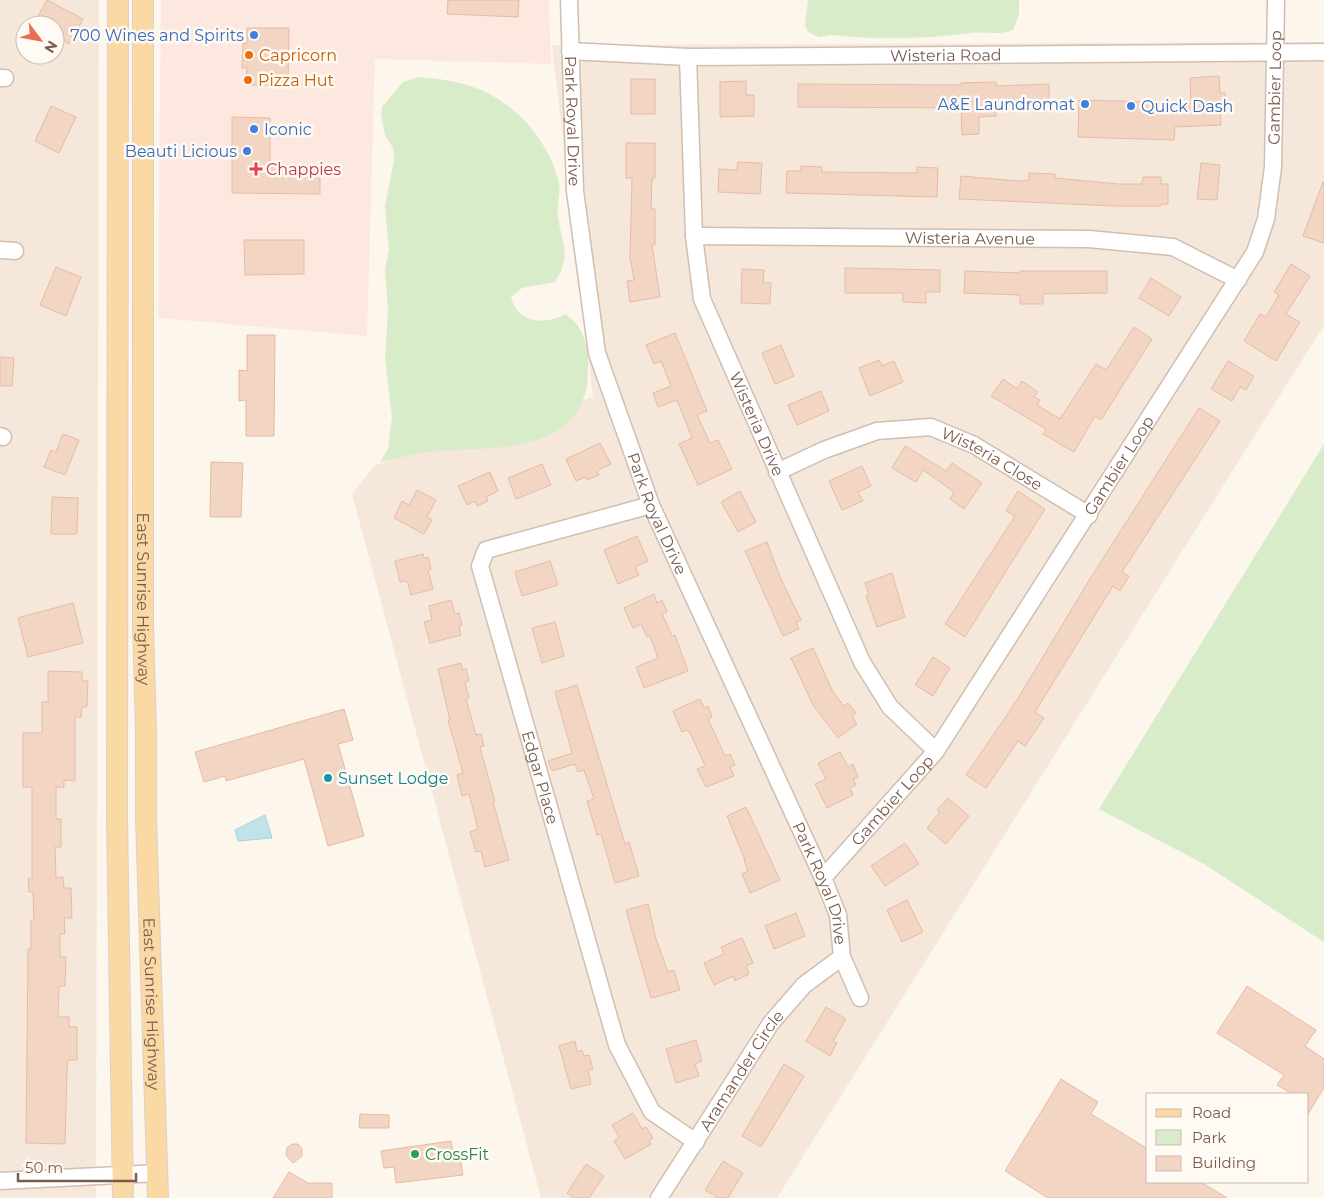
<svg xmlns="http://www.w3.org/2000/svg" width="1324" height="1198" viewBox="0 0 1324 1198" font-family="Montserrat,sans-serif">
	<rect width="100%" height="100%" fill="#fdf6ec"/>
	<path fill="#f5e8da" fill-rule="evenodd" d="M0 0H99L96 1198H0ZM25 25H55V55H25Z
		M1324 42V325L777 1198H541L352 494 375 465 593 397 552 45Z"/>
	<path fill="#fde8e0" d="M161 0H549L551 64 375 59 367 336 158 318Z"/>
	<path fill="#d8ecc9" d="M808 0H1019V15L1013 30C998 36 986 31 971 33 925 39 878 40 831 35L819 37 808 32 805 25Z
		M418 77C439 79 461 81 481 90 518 106 550 143 559 183 561 194 556 206 558 217 562 245 572 255 555 282L522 288 511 297C517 323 545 326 565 314 583 325 589 346 588 367 587 374 588 382 586 390 571 454 491 447 440 451 420 452 400 458 380 462L388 449 392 417 385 359 388 310 385 269 389 250 385 206 394 160 393 148 385 135 381 114 382 107 403 82Z
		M1324 444V942L1204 864 1099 809Z"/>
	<path fill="#bfe3e8" stroke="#a5d3da" d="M265 815 272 838 238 841 235 830Z"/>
	<path fill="#f3d5c3" stroke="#e6bba3" d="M47 0 83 19 69 44 55 36V25H33Z
		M448 0H519L518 17 447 14Z
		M247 28H289L288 85H246L247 68H242L243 43H247Z
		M1219 76 1220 93H1225L1226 109 1220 110 1221 125 1175 127 1174 140 1078 137 1079 100 1191 103 1190 78Z
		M631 79H655V114H631Z
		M746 81V95H754V116L720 117V82Z
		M996 82V86L1049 84V108H996V116L979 117V134L962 135 961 108 798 107V84L961 85V83Z
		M51 106 76 117 59 153 35 141Z
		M232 117 270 118V165H320V194L232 193Z
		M626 143H655V178H652L651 209H655V245H652L660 297 630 302 627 281 634 280 630 257 632 178H626Z
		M738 162 762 163 760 194 718 192 719 169 737 170Z
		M1201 163 1220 165 1217 200 1197 199Z
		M801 166 822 167V172L917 173V167L938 168 937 197 786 193 787 171H801Z
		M1029 173 1055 174V178L1119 184H1142L1143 177H1161V184H1168V204H1161V206H1115L959 199 961 176 1017 181 1029 180Z
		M1323 182H1324V243L1303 236Z
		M244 240H304V274L245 275Z
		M1291 264 1310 276 1286 314 1300 322 1276 361 1244 341 1260 314 1266 317 1279 295 1274 292Z
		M56 267 81 277 66 316 40 305Z
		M845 268 940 270V292H926V303L903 302V293H845Z
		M742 269 764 270 763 283H771L770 304 741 303Z
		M965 271 1020 273V271H1107V293L1043 294V304H1020V295L964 293Z
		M1151 278 1181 297 1169 316 1139 298Z
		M1134 327 1152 339 1101 420 1095 416 1074 452 1043 434 1046 429 991 396 1003 379 1017 389 1022 381 1038 392 1034 397 1040 400 1037 405 1060 419 1096 364 1106 370Z
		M675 333 707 411 697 415 710 443 718 440 732 469 698 485 679 444 692 438 677 400 658 407 653 393 671 386 661 361 654 364 646 345Z
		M247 335H275L274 436H246V400L239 401V370L247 371Z
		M781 345 794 376 775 384 762 353Z
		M0 357 14 358 12 386H0Z
		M879 360 882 366 894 361 903 382 870 396 859 368Z
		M1228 361 1254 376 1246 390 1240 387 1232 401 1211 389Z
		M821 391 829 411 797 425 788 405Z
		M1199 408 1220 421 1122 572 1129 576 1120 591 1113 586 1035 712 1044 718 1025 746 1018 741 986 788 966 775 1017 700 1088 582Z
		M63 434 79 440 65 475 44 467 51 450 56 452Z
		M600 443 611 464 597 471 599 475 587 480 586 477 576 481 566 459Z
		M905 446 946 471 952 463 982 483 964 509 950 499 954 492 923 470 916 482 892 468Z
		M211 462 243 463 241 517H210Z
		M542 464 551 485 516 499 508 478Z
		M862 466 871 486 858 492 863 501 842 510 829 481Z
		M490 472 498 491 486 497 488 501 477 506 475 501 467 505 458 486Z
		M417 490 436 500 427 517 432 520 424 534 394 518 402 501 409 505Z
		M740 491 756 522 738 532 721 502Z
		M1018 491 1045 509 965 637 945 624 1015 516 1006 511Z
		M52 497 78 498 77 534H51Z
		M637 536 648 561 635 567 639 575 618 584 604 550Z
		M767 542 780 577 801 620 796 622 799 629 783 636 745 551Z
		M423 554 424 558 428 557 431 569 428 570 433 589 411 595 408 583 405 581 400 582 395 561Z
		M550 561 558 585 522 596 515 572Z
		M892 573 905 617 877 627 866 596 869 595 865 583Z
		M654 594 657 603 662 600 667 612 662 614 672 636 675 635 688 671 644 688 636 667 658 658 650 636 647 637 641 624 633 628 624 608Z
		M451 600 455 614 459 613 462 625 459 626 461 635 430 643 424 622 432 620 429 606Z
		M73 603 83 643 28 657 18 618Z
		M555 622 564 656 542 663 532 628Z
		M813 648 833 692 844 706 848 703 856 713 852 716 857 724 838 738 813 705 791 658Z
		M933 657 950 668 933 696 915 685Z
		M461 663 462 670 466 669 469 681 465 682 469 698 466 699 476 735 481 734 484 746 480 747 495 802H493L509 860 485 867 481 851 476 852 470 832 478 829 469 794 462 796 457 775 463 773 448 720H450L438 669Z
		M48 671 82 672V681H88L87 707H82L81 717H75V781L64 780V787H56V819H61V847H55L56 878 63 877 64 888H71L72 918H64L65 934H60V957H66L65 986H59L58 1017H69V1027H77V1060H68L67 1069 65 1144 26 1143 28 949H31V920H34L33 892H29L28 879 32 878V787H23V733H42V702H48Z
		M577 685 625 844 629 842 639 876 615 883 601 834 597 835 587 801 594 799 584 770 578 772 575 764 552 771 548 761 572 753 555 692Z
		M700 699 704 708 708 706 712 717 708 719 719 743 725 756 730 754 735 765 730 767 734 776 706 787 697 769 705 766 694 741 688 730 682 732 673 711Z
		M344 709 353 740 338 744 364 836 328 846 304 759 226 781 225 776 204 782 195 752Z
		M840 752 848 767 853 764 858 777 853 779 856 785 850 788 853 795 827 808 815 784 826 779 818 763Z
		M948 798 969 816 946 844 927 828 940 812 937 810Z
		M746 807 780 880 750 893 742 874 748 871 744 860H745L727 816Z
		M905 843 919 864 885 886 871 866Z
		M907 900 923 932 902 942 887 910Z
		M648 904 656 939 668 972 674 970 680 990 651 998 626 910Z
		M796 913 805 936 774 949 765 926Z
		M742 938 753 963 746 966 749 974 735 981 733 976 714 985 704 963 724 954 721 947Z
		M1247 986 1316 1030 1305 1046 1324 1059V1088L1308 1114V1094H1292L1277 1085 1284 1075 1217 1033Z
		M826 1007 846 1019 833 1041 837 1043 830 1056 806 1041Z
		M696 1040 702 1061 695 1064 699 1076 676 1083 666 1049Z
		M575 1041 577 1052 582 1050 584 1056 589 1055 593 1069 588 1070 591 1084 571 1089 559 1046Z
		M784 1064 804 1076 761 1147 742 1136Z
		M1061 1079 1098 1102 1091 1114 1148 1149V1182H1201L1227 1198H1048L1005 1171Z
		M633 1113 642 1129 646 1127 653 1138 649 1140 651 1144 625 1159 614 1141 619 1137 612 1125Z
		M360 1114 389 1115V1128H359Z
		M451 1141 453 1152 459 1151 463 1175 396 1183 394 1167 384 1168 381 1151Z
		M292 1144H298L302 1149V1156L293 1163 286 1155 287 1148Z
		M723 1161 743 1173 728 1198H718L705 1190Z
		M586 1164 604 1176 589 1198H574L567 1193Z
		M289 1172 308 1183H332V1198H273Z"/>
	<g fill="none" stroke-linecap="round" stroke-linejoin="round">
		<defs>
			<g id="minor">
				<path id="s1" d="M569 0 575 191 597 353 651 505 823 878 838 915 842 957 860 998"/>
				<path id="s2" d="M570 51 688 57 1324 52"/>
				<path id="s3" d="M688 57 694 236 702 299 862 662 890 707 936 751"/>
				<path d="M0 78H5"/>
				<path id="s4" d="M694 236 1089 239 1173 247 1238 280"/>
				<path d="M0 250 15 251"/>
				<path d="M0 436 3 437"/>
				<path id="s5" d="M777 472 824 450 877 431 931 427 974 445 1089 515"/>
				<path id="s6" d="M651 505 486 550 480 566 617 1045 652 1112 696 1142"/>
				<path id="s7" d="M823 878 936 751 1255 252 1266 219 1273 167 1276 0"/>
				<path d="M0 1181 158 1173"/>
				<path id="s8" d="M659 1198 771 1023 804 985 842 957"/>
			</g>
			<g id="major">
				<path d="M118 0 117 817 123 1198"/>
				<path id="s9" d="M143 0V624L146 732V817L158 1198"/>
			</g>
		</defs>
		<use href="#minor" stroke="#d1beb0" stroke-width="19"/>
		<use href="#major" stroke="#dad1cd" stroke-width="22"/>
		<use href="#minor" stroke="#fff" stroke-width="16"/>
		<use href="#major" stroke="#fbd9a5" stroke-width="20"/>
	</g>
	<g fill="#3f7fe0" stroke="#fffaf3" stroke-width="2">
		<circle cx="254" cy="35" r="5"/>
		<circle cx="1085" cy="104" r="5"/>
		<circle cx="1131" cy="106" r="5"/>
		<circle cx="254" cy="129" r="5"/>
		<circle cx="247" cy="151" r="5"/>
	</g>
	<g fill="#e8710a" stroke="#fffaf3" stroke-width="2">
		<circle cx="249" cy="55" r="5"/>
		<circle cx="248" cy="80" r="5"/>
	</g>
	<path fill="#e0444e" stroke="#fffaf3" stroke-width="2" d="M253.5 161.5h5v5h5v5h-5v5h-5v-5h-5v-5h5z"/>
	<circle fill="#0f9aa8" stroke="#fffaf3" stroke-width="2" cx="328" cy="778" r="5"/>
	<circle fill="#2e9e5b" stroke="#fffaf3" stroke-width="2" cx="415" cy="1154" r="5"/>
	<g text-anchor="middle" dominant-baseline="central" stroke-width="5" stroke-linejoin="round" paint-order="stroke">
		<g font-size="16" fill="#366cbe" stroke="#fffaf3" text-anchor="end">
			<text x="244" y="35">700 Wines and Spirits</text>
			<text x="1075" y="104">A&amp;E Laundromat</text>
			<text x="1141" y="106" text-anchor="start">Quick Dash</text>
			<text x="264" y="129" text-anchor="start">Iconic</text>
			<text x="237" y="151">Beauti Licious</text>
		</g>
		<g font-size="16" fill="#c56008" stroke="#fffaf3" text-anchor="start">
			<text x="259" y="55">Capricorn</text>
			<text x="258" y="80">Pizza Hut</text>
		</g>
		<g font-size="16" fill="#7a5c4d" stroke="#fffaf3">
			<text stroke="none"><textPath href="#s2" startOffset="376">Wisteria Road</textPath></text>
			<text stroke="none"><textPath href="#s7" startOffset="929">Gambier Loop</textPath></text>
			<text stroke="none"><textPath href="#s1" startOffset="121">Park Royal Drive</textPath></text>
			<text stroke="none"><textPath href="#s4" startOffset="276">Wisteria Avenue</textPath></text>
			<text stroke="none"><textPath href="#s3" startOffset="379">Wisteria Drive</textPath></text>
			<text stroke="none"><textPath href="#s5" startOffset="231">Wisteria Close</textPath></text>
			<text stroke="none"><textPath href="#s7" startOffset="509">Gambier Loop</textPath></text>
			<text stroke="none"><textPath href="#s1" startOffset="526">Park Royal Drive</textPath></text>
			<text stroke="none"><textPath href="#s9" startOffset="599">East Sunrise Highway</textPath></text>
			<text stroke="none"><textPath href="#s6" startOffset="408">Edgar Place</textPath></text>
			<text stroke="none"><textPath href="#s7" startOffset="104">Gambier Loop</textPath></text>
			<text stroke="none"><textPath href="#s1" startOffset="931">Park Royal Drive</textPath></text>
			<text stroke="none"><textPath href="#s9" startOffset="1004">East Sunrise Highway</textPath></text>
			<text stroke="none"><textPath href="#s8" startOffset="152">Aramander Circle</textPath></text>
		</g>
		<g font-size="16" fill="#be3a42" stroke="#fffaf3" text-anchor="start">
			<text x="266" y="169">Chappies</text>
		</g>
		<g font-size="16" fill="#0d838f" stroke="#fffaf3" text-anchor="start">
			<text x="338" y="778">Sunset Lodge</text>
		</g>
		<g font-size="16" fill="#27864d" stroke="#fffaf3" text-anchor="start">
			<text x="425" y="1154">CrossFit</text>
		</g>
	</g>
	<rect x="1146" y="1093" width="162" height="90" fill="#fffaf3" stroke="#cabbb1"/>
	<rect x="1156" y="1109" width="25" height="8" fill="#fbd9a5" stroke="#cabbb1"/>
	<text x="1192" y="1118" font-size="15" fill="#7a5c4d">Road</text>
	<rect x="1156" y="1130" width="25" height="15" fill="#d8ecc9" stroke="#cabbb1"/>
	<text x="1192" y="1143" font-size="15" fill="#7a5c4d">Park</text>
	<rect x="1156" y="1156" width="25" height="15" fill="#f3d5c3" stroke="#cabbb1"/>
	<text x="1192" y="1168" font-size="15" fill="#7a5c4d">Building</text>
	<g transform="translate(40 40) rotate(122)"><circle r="24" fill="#fffaf3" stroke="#cabbb1"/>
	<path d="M0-4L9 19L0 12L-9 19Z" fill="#e76f51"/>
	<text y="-8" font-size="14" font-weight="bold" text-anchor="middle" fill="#7a5c4d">N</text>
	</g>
	<path d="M18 1173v8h118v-8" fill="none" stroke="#7a5c4d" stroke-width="2.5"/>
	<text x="25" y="1173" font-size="15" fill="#7a5c4d" stroke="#fffaf3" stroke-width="4" paint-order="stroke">50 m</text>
</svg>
